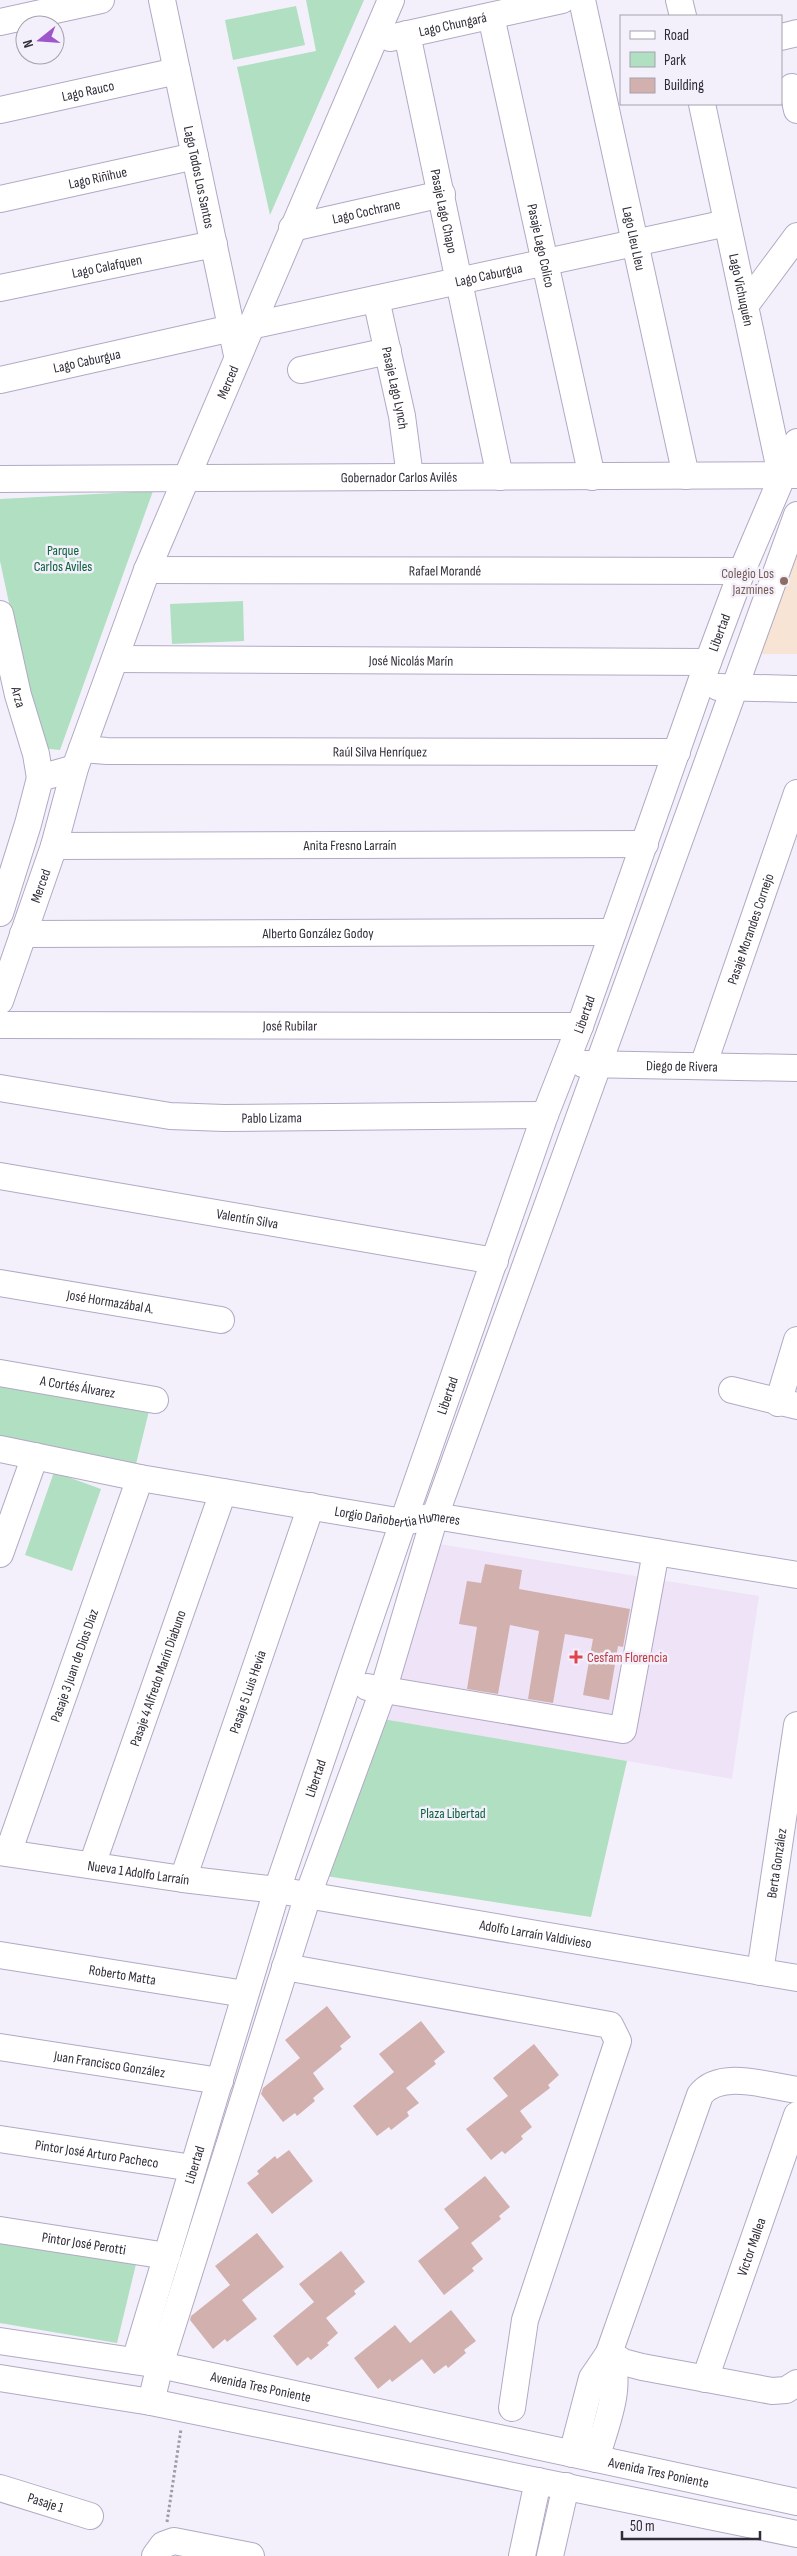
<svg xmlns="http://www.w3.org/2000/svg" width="797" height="2556" viewBox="0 0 797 2556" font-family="'Sofia Sans Condensed',sans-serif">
	<rect width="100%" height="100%" fill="#f3f0fb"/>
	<path fill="#f7e4d4" d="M797 508V654H747Z"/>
	<path fill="#efe3f7" d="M439 1544 759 1596 732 1779 383 1719Z"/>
	<path fill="#b0dfc1" d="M306 0H364L270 215 237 67 316 51Z
		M296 6 305 45 233 60 225 20Z
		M153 491 60 750 40 748 0 561V499Z
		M243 601 244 641 172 644 170 604Z
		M0 1386 149 1411 136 1464 0 1443Z
		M54 1472 101 1489 72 1571 25 1555Z
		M383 1719 627 1761 591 1917 326 1876Z
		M0 2240 136 2264 117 2343 0 2323Z"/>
	<path fill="#d2b0ad" d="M485 1564 522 1570 519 1589 630 1609 623 1647 618 1646 609 1700 583 1695 593 1639 565 1634 553 1703 528 1699 539 1631 510 1625 498 1694 467 1689 477 1627 459 1624 467 1581 481 1583Z
		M327 2006 351 2037 340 2046 342 2049 313 2073 324 2089 313 2098 315 2101 297 2116 295 2113 283 2122 261 2094 263 2088 300 2058 285 2040Z
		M421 2021 445 2052 434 2061 436 2064 406 2088 419 2103 407 2112 409 2116 391 2130 389 2127 377 2136 353 2106 394 2072 379 2054Z
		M534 2044 559 2075 548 2085 550 2088 520 2111 532 2127 521 2136 523 2139 505 2154 502 2151 491 2160 466 2129 508 2096 493 2078Z
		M289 2150 313 2181 272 2214 247 2183 259 2174 257 2171 275 2156 277 2159Z
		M485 2176 510 2207 499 2216 501 2219 471 2243 483 2259 472 2268 474 2271 444 2295 418 2261 459 2228 444 2209Z
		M257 2233 284 2267 242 2300 257 2319 227 2342 225 2339 213 2349 190 2320 191 2316 230 2285 215 2266Z
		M341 2251 365 2282 354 2291 356 2294 326 2318 338 2333 327 2343 329 2345 311 2360 308 2357 297 2366 273 2336 314 2302 299 2284Z
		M451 2310 476 2341 464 2350 466 2353 448 2368 446 2365 434 2374 422 2359 392 2382 390 2379 378 2389 354 2358 395 2325 410 2343Z"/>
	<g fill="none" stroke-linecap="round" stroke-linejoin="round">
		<defs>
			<g id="minor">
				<path id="s1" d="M162 0 237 355"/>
				<path id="s2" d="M582 0 686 476"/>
				<path d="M679 0 683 16"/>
				<path id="s3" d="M491 16 592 477"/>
				<path d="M0 22 101 0"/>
				<path id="s4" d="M407 34 500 477"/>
				<path d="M781 37 797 33"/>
				<path id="s5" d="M390 38 562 0"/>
				<path d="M792 87 797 110"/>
				<path id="s6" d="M702 104 781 475"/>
				<path id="s7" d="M0 110 177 71"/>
				<path id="s8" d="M0 199 195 156"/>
				<path id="s9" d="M292 228 442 194"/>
				<path id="s10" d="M0 288 214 244"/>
				<path id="s11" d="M376 299 402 416 410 477"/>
				<path d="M745 306 797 236"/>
				<path id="s12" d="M250 326 727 223"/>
				<path d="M301 370 388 351"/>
				<path id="s13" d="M0 380 232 328"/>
				<path id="s14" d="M0 479 797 475"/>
				<path id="s15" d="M147 570 742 571"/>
				<path id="s16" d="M0 614 18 695 36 754 40 778"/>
				<path id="s17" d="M115 659 708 662"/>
				<path d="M718 687 797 689"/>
				<path id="s18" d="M82 749 107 751 677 752"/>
				<path id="s19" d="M54 846 645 844"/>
				<path d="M0 913 28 824 40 778 75 768"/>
				<path id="s20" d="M23 934 613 932"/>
				<path id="s21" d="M0 1001 54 846 75 768 147 570 391 0"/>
				<path id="s22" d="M0 1025 580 1026"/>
				<path id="s23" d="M583 1064 797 1068"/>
				<path id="s24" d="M703 1066 797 793"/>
				<path id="s25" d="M0 1088 170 1116 224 1118 545 1115"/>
				<path id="s26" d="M0 1176 495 1261"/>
				<path id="s27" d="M0 1283 221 1320"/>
				<path id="s28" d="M0 1373 155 1400"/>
				<path d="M732 1390 797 1406"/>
				<path d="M778 1403 797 1340"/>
				<path id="s29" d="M0 1449 140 1478 403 1522 435 1516 797 1575"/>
				<path d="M0 1554 35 1456"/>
				<path d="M367 1687 623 1730 656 1552"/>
				<path id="s30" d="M0 1852 183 1879 277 1890 797 1978"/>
				<path id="s31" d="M8 1853 140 1478"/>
				<path id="s32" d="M92 1865 223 1492"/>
				<path id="s33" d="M183 1879 311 1506"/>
				<path id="s34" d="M0 1955 245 1994"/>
				<path d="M285 1967 610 2025 618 2041 525 2320 512 2408"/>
				<path id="s35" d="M760 1972 797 1725"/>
				<path id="s36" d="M0 2047 220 2081"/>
				<path id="s37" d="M0 2139 193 2168"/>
				<path id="s38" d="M0 2230 167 2256"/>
				<path id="s39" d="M0 2341 160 2365 797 2502"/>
				<path d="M609 2353 623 2362 642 2367 772 2391 786 2390 797 2383"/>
				<path id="s40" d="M135 2361 277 1890 403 1522 545 1115 580 1026 708 662 742 571 797 442"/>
				<path d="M0 2378 151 2402 797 2534"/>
				<path id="s41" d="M705 2379 797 2115"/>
				<path d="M151 2402 160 2365 308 1895 383 1691 435 1516 797 515"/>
				<path d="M572 2454 592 2378 609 2353 700 2095C720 2069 768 2086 797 2090"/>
				<path d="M596 2459C605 2426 624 2386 609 2353"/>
				<path id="s42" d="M0 2488 90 2516"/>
				<path d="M155 2556 163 2545 174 2541 251 2556"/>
				<path d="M522 2556 538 2481"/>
				<path d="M550 2556 566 2486"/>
			</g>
		</defs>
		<use href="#minor" stroke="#b2a9c4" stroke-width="28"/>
		<path stroke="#9f9ca7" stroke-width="3" stroke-dasharray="2.5 2.5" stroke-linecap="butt" d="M167 2522 181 2429"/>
		<use href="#minor" stroke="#fff" stroke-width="26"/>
	</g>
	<circle fill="#8d6e63" stroke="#f3f0fb" stroke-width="2" cx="784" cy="581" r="5"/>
	<path fill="#e0444e" stroke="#f3f0fb" stroke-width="2" d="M573.5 1649.5h5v5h5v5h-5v5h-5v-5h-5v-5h5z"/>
	<g text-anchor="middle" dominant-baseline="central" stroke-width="5" stroke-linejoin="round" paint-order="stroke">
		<g font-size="14" fill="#312d38" stroke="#f3f0fb">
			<text stroke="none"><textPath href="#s5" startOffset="64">Lago Chungará</textPath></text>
			<text stroke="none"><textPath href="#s7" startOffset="90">Lago Rauco</textPath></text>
			<text stroke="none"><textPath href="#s1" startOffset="181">Lago Todos Los Santos</textPath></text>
			<text stroke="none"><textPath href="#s8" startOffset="100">Lago Riñihue</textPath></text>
			<text stroke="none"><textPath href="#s9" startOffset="76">Lago Cochrane</textPath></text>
			<text stroke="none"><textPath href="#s4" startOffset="181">Pasaje Lago Chapo</textPath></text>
			<text stroke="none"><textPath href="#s2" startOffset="244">Lago Lleu Lleu</textPath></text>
			<text stroke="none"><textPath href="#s3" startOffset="235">Pasaje Lago Colico</textPath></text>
			<text stroke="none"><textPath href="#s10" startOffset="109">Lago Calafquen</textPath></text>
			<text stroke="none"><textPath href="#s12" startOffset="244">Lago Caburgua</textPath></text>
			<text stroke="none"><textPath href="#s6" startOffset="190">Lago Vichuquén</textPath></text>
			<text stroke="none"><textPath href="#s13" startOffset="89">Lago Caburgua</textPath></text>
			<text stroke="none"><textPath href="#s21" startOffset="660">Merced</textPath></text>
			<text stroke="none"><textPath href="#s11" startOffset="91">Pasaje Lago Lynch</textPath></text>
			<text stroke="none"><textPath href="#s14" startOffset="399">Gobernador Carlos Avilés</textPath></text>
			<text stroke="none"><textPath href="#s15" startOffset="298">Rafael Morandé</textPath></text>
			<text stroke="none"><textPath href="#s40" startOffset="1825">Libertad</textPath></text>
			<text stroke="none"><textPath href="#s17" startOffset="296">José Nicolás Marín</textPath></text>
			<text stroke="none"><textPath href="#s16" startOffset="85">Arza</textPath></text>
			<text stroke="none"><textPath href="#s18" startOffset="298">Raúl Silva Henríquez</textPath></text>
			<text stroke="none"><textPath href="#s19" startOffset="296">Anita Fresno Larraín</textPath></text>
			<text stroke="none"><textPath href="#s21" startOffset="122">Merced</textPath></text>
			<text stroke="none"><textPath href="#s24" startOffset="145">Pasaje Morandes Cornejo</textPath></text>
			<text stroke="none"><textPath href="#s20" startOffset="295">Alberto González Godoy</textPath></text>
			<text stroke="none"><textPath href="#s40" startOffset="1420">Libertad</textPath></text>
			<text stroke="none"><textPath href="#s22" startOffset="290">José Rubilar</textPath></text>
			<text stroke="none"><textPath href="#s23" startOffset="99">Diego de Rivera</textPath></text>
			<text stroke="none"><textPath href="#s25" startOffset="274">Pablo Lizama</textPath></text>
			<text stroke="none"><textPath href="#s26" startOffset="251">Valentín Silva</textPath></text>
			<text stroke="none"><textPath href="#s27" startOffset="112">José Hormazábal A.</textPath></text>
			<text stroke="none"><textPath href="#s28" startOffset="79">A Cortés Álvarez</textPath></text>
			<text stroke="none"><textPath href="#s40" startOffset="1015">Libertad</textPath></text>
			<text stroke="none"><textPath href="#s29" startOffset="404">Lorgio Dañobertia Humeres</textPath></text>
			<text stroke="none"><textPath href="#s31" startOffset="199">Pasaje 3 Juan de Dios Díaz</textPath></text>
			<text stroke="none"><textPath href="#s32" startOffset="198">Pasaje 4 Alfredo Marín Diabuno</textPath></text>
			<text stroke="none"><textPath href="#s33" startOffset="198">Pasaje 5 Luis Hevia</textPath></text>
			<text stroke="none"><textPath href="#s40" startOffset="610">Libertad</textPath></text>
			<text stroke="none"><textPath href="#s35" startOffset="110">Berta González</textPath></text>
			<text stroke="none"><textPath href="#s30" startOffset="140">Nueva 1 Adolfo Larraín</textPath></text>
			<text stroke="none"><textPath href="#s30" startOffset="542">Adolfo Larraín Valdivieso</textPath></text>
			<text stroke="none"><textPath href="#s34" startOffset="124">Roberto Matta</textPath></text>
			<text stroke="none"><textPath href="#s36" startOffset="111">Juan Francisco González</textPath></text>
			<text stroke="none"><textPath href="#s37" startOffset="98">Pintor José Arturo Pacheco</textPath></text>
			<text stroke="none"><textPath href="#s40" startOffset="205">Libertad</textPath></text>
			<text stroke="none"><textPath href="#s38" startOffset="85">Pintor José Perotti</textPath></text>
			<text stroke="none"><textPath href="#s41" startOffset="140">Victor Mallea</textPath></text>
			<text stroke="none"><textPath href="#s39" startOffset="265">Avenida Tres Poniente</textPath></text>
			<text stroke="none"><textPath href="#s39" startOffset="672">Avenida Tres Poniente</textPath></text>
			<text stroke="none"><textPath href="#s42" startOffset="48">Pasaje 1</textPath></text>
		</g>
		<g font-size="14" fill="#0b613a" stroke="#f3f0fb">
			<text x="63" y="550">Parque<tspan x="63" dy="16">Carlos Aviles</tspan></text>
			<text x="453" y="1813">Plaza Libertad</text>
		</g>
		<g font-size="14" fill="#785e54" stroke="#f3f0fb" text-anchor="end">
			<text x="774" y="573">Colegio Los<tspan x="774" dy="16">Jazmines</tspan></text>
		</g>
		<g font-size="14" fill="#be3a42" stroke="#f3f0fb" text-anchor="start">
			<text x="587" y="1657">Cesfam Florencia</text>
		</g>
	</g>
	<rect x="620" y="15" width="162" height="90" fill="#f3f0fb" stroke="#a5a2ad"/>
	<rect x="630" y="31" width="25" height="8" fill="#ffffff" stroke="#a5a2ad"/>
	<text x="664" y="40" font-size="15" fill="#312d38">Road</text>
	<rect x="630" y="52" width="25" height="15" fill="#b0dfc1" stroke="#a5a2ad"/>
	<text x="664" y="65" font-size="15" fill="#312d38">Park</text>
	<rect x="630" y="78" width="25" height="15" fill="#d2b0ad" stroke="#a5a2ad"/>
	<text x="664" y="90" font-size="15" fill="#312d38">Building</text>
	<g transform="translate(40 40) rotate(253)"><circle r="24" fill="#f3f0fb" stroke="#a5a2ad"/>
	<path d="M0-4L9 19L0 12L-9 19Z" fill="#9e57cb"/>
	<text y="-8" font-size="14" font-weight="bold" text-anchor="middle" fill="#312d38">N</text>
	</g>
	<path d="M622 2531v8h138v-8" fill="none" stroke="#312d38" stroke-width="2.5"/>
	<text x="630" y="2531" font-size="15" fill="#312d38" stroke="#f3f0fb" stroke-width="4" paint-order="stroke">50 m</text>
</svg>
